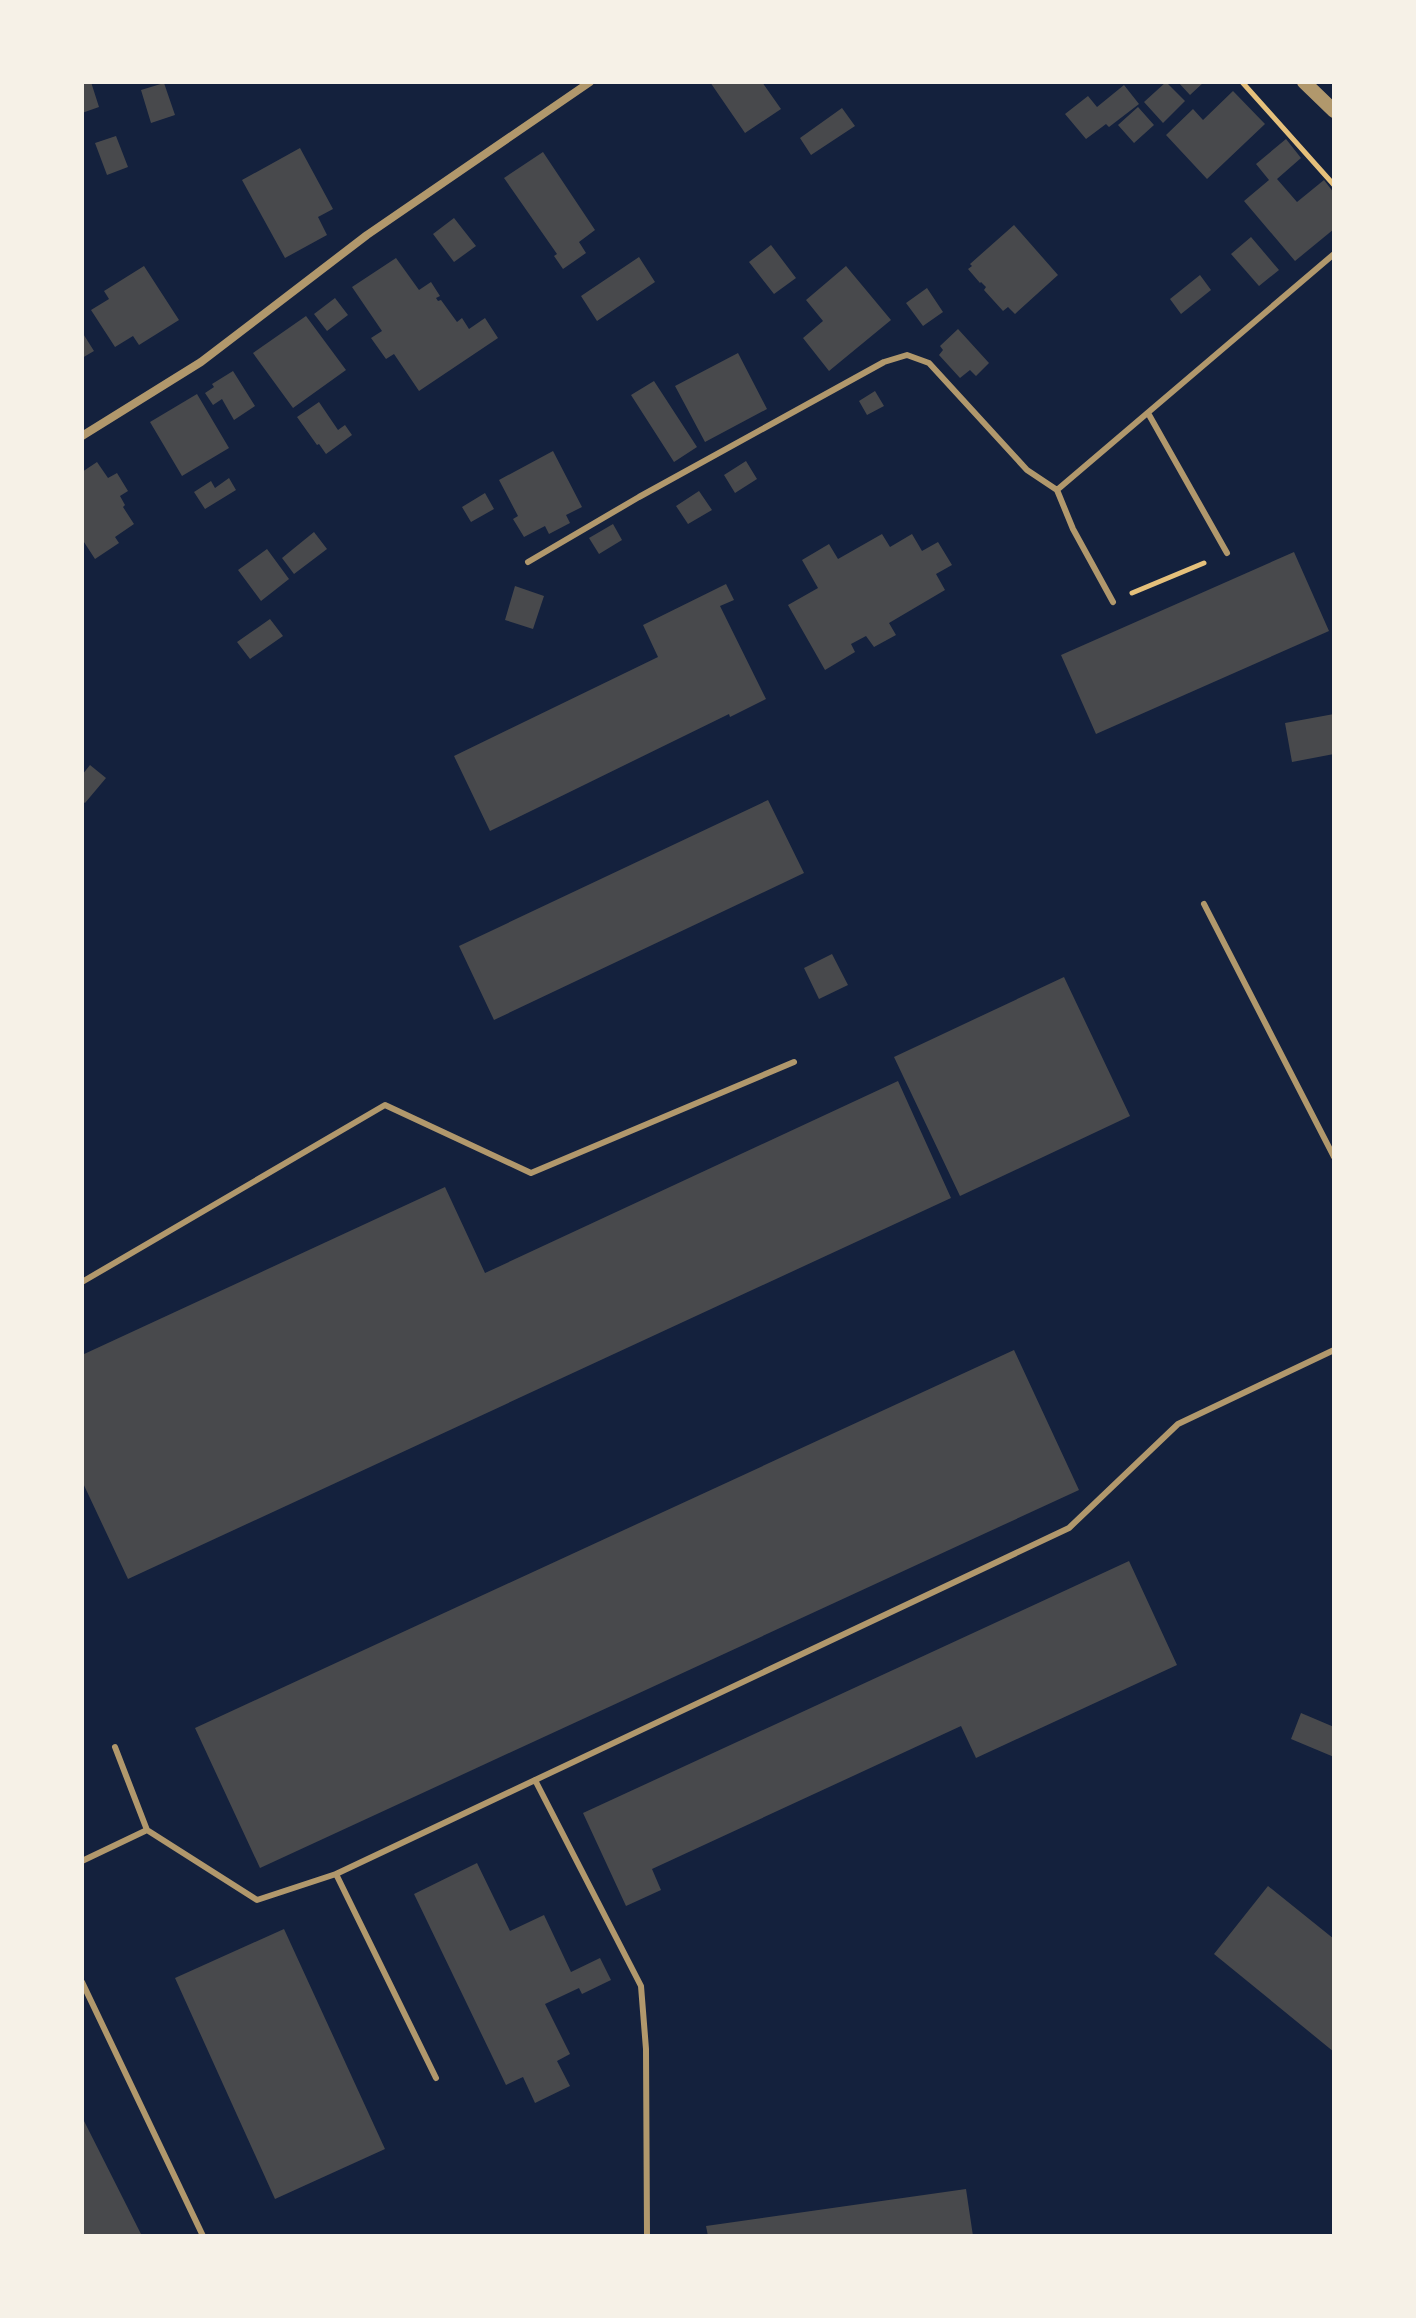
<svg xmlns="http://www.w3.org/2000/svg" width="1416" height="2318" viewBox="0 0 1416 2318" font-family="Overpass,sans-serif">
	<rect width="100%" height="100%" fill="#14213d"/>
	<path fill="#48494c" d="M82 82H91L99 107 82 113Z
		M710 82H762L781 109 745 133Z
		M1166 82 1185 101 1163 123 1144 102Z
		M1178 82H1204L1190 95Z
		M164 83 175 115 151 123 141 90Z
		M1124 85 1139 104 1109 127 1106 124 1086 139 1065 114 1088 96 1097 107Z
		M1233 91 1265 124 1207 179 1166 135 1193 109 1203 120Z
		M1138 107 1154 125 1134 143 1118 125Z
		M842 108 855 126 811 155 800 138Z
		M116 136 128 167 107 175 95 143Z
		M1286 139 1301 158 1277 179 1297 202 1324 180 1334 193V229L1295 261 1244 201 1269 180 1256 164Z
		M300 148 333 209 318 217 327 235 285 258 242 180Z
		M543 152 595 230 579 242 586 253 563 269 554 256 557 254 504 178Z
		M454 218 476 246 454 262 433 234Z
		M1014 225 1058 275 1015 314 1008 307 1003 311 984 290 986 287 981 282 980 283 968 269 972 266 970 264Z
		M1251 237 1279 270 1259 286 1231 254Z
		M771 245 796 278 774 294 749 262Z
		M639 257 655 282 597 321 581 296Z
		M396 258 419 290 431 282 440 296 436 298 438 301 441 300 457 322 462 318 469 329 485 318 498 338 419 391 394 354 386 359 371 338 382 331 352 287Z
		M144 266 179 320 139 345 133 336 115 347 91 310 109 299 104 291Z
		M846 266 891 320 829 371 803 338 823 321 806 300Z
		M1200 275 1211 290 1181 314 1170 299Z
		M927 288 943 312 923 326 906 303Z
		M335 298 348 315 327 331 314 314Z
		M306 316 346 370 293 408 253 353Z
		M958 329 989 363 976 376 970 370 960 378 939 355 943 350 940 346Z
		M82 332 94 351 82 358Z
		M738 353 767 409 705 442 675 386Z
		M233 371 255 406 234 420 222 399 213 405 205 393 214 387 212 384Z
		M654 381 697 447 674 462 631 395Z
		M875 391 884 406 867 415 859 401Z
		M197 394 229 448 182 476 150 422Z
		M319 402 338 430 345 425 352 435 326 454 319 444 317 445 297 417Z
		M553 451 582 507 566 515 570 523 549 534 545 526 524 537 513 519 518 516 499 480Z
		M746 461 757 479 735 493 724 475Z
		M97 462 108 478 117 473 128 491 120 496 125 505 123 507 134 524 115 537 119 543 95 559 82 539V472Z
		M229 478 236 490 205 509 194 492 211 481 215 488Z
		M699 491 712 510 688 524 676 506Z
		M485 493 494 509 471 522 462 507Z
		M613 524 622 540 599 554 589 538Z
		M314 532 327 549 294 574 282 558Z
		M882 534 890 547 912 534 922 551 938 542 952 565 936 574 945 590 889 623 896 635 874 647 866 636 851 644 855 652 825 670 788 605 818 588 802 560 829 544 838 559Z
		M267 549 289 579 261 601 238 570Z
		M1294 552 1329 631 1096 734 1061 655Z
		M726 584 734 600 720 606 766 699 730 717 729 714 490 831 454 756 658 657 643 625Z
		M515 586 544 596 533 629 505 620Z
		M270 619 283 636 250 659 237 642Z
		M1334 714V754L1292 762 1285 723Z
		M90 765 106 778 85 803 82 801V775Z
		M768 800 804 873 494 1020 459 946Z
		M832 954 848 985 819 999 804 968Z
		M1064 977 1130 1116 960 1196 894 1057Z
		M898 1081 951 1198 128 1579 82 1481V1355L445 1187 485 1273Z
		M1014 1350 1079 1490 260 1868 195 1728Z
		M1129 1561 1177 1665 976 1758 961 1726 652 1869 661 1890 626 1906 583 1813Z
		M1301 1713 1334 1727V1757L1291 1739Z
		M477 1863 510 1931 544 1915 571 1972 600 1958 611 1980 582 1994 579 1988 545 2004 570 2054 557 2061 570 2086 535 2103 523 2077 506 2085 414 1894Z
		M1268 1886 1334 1939V2052L1214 1954Z
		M284 1929 385 2149 275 2199 175 1978Z
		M82 2117 142 2236H82Z
		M966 2189 973 2236H708L706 2226Z"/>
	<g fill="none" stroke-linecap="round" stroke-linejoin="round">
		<path stroke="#e5c07b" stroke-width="5" d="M1242 82 1334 185
			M1132 593 1204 563"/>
		<path stroke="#b1986c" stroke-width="6" d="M1148 413 1227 553
			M1057 490 1334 254
			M528 562 639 497 884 362 907 355 929 363 1027 470 1057 490 1073 529 1113 602
			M1204 904 1334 1157
			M82 1282 385 1105 531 1173 794 1062
			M115 1747 147 1830 257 1900 336 1874 1069 1528 1178 1424 1334 1350
			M535 1780 641 1986 646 2049 647 2236
			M82 1861 147 1830
			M336 1874 436 2078
			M82 1982 203 2236"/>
		<path stroke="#b1986c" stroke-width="8" d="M82 436 201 362 367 235 590 82"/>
		<path stroke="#b1986c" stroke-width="14" d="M1304 82 1334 111"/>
	</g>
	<rect width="1416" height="2318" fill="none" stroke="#f6f1e7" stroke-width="168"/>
</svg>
